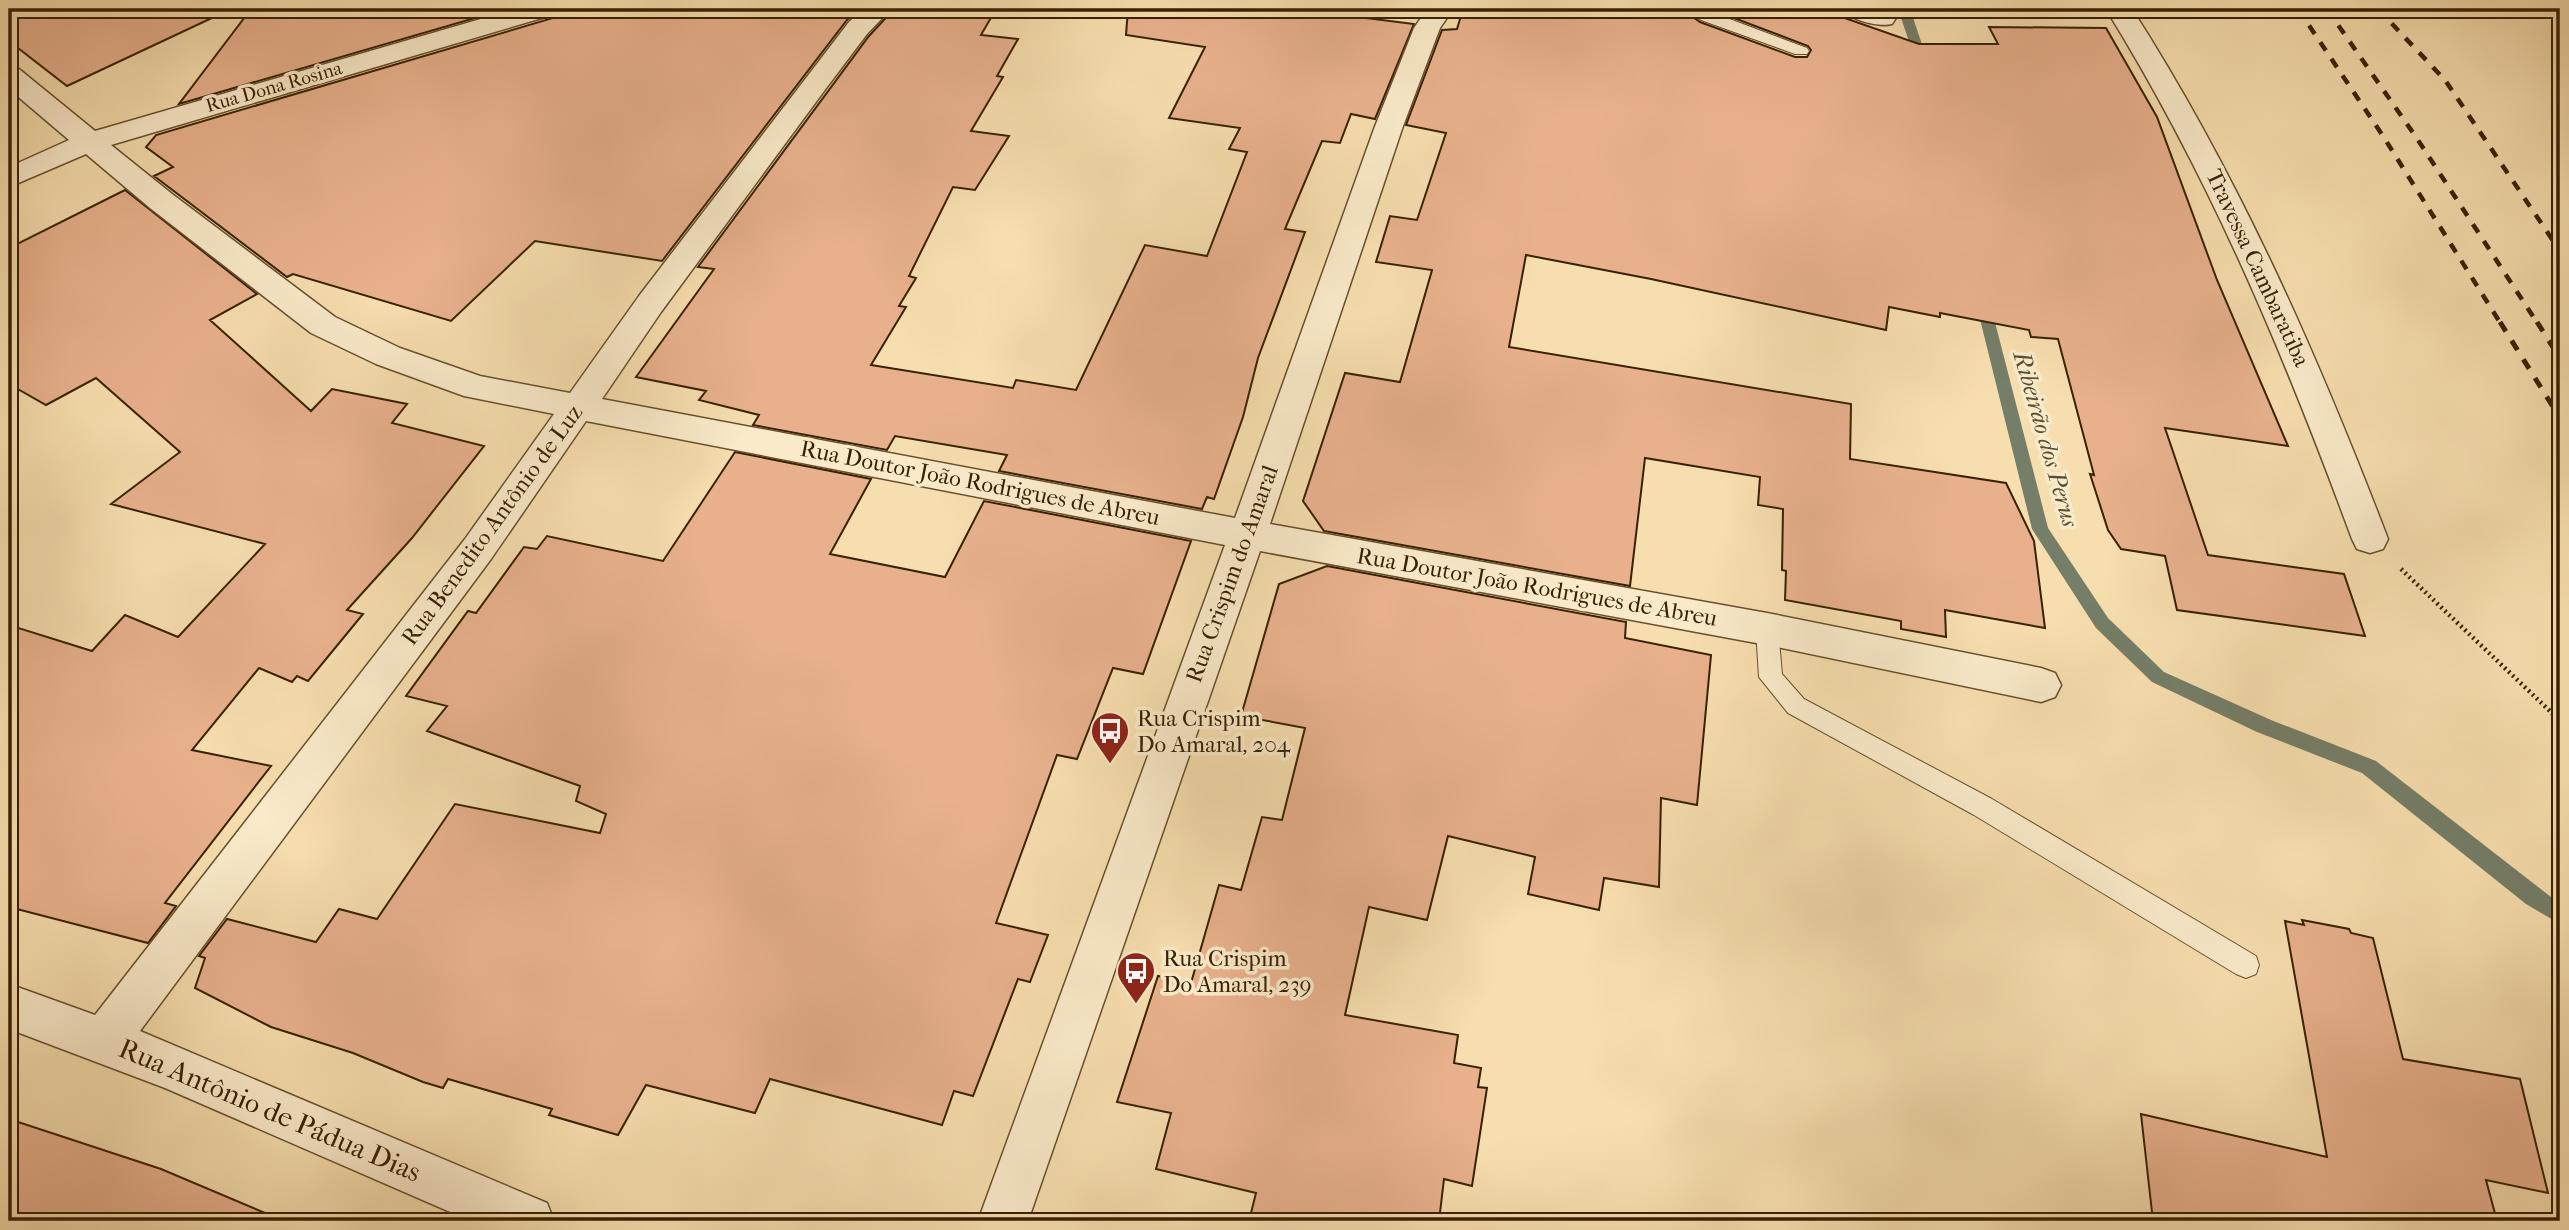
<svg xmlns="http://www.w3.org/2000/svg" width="2569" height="1230" viewBox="0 0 2569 1230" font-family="'IM FELL French Canon',serif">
	<rect width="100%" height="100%" fill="#f7deae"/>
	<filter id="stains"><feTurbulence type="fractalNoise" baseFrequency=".00286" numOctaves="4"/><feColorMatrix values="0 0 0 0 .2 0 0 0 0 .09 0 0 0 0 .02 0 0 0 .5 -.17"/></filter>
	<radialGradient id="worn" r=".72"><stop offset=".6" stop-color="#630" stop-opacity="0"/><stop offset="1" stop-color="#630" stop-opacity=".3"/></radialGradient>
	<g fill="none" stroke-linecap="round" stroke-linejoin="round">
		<path fill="#757e68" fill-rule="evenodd" d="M1898 9H1910L1929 65 1927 68H1919L1917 65Z
			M1982 294 1989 299 2048 528 2108 618 2164 672 2271 720 2376 761 2560 904V924L2526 904 2362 773 2257 732 2152 682 2096 628 2032 529 1975 299Z"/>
	</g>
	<path fill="#e8b18c" stroke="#382100" stroke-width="2" d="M9 9H231L67 86 9 41Z
		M251 9H506L179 104Z
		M559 9H859L847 20 662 261 535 241 451 321 293 274 287 277 154 176 173 167 146 147 156 135 553 18Z
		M894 9H996L981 35 1018 39 997 76 1003 77 971 131 1009 136 975 190 953 187 909 276 916 278 899 306 906 307 871 365 1013 388 1016 380 1076 390 1145 245 1207 256 1247 152 1229 149 1240 128 1169 118 1205 47 1126 35 1128 9H1294L1414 24 1375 119 1351 114 1340 143 1322 141 1285 229 1305 232 1258 358 1243 417 1214 499 1207 497 1202 509 999 471 1007 455 895 436 887 450 753 425 759 415 699 400 706 391 636 377 714 269 698 267 869 36Z
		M1463 9H1682L1700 22 1795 57H1807L1811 50 1808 46 1710 9H1819L1919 44H1998L1989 27 2106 28 2157 117 2217 280 2288 446 2165 428 2208 555 2344 574 2365 636 2177 610 2165 556 2121 549 2108 530 2090 474 2094 475 2058 339 2031 337 2029 330 1940 313V317L1889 307 1886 330 1651 279 1526 255 1509 347 1851 404 1850 459 2006 483 2034 541 2045 628 1945 610 1946 637 1901 629V621L1785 600 1786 571 1782 570 1783 509 1758 505 1760 477 1645 458 1630 586 1324 531 1303 501 1345 373 1400 382 1432 270 1376 262 1390 216 1417 220 1446 133 1406 125 1442 30 1457 29Z
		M125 190 257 294 210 320 311 411 332 389 407 404 392 423 484 446 412 538 347 610 363 614 308 681 297 676 292 682 259 668 192 750 271 766 165 903 176 906 148 943 9 907V625L92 651 125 615 178 637 265 544 111 504 180 452 96 378 46 405 9 384V248Z
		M735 452 871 479 830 554 945 577 984 501 1191 541 1143 674 1113 668 1077 759 1057 755 996 923 1048 935 1030 982 1018 979 973 1096 954 1091 942 1125 770 1079 755 1113 646 1085 618 1135 549 1115 552 1109 448 1079 443 1088 423 1082 353 1053 271 1027 195 988 205 958 199 956 227 919 316 942 339 909 377 919 455 804 600 833 606 814 576 801 580 786 427 731 447 706 406 696 468 611 476 613 524 547 537 549 547 536 663 561Z
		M1327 566 1626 622 1625 638 1711 655 1697 805 1661 798 1659 887 1604 878 1599 910 1528 894 1535 857 1448 836 1427 920 1369 907 1345 1015 1458 1035 1454 1063 1481 1068 1478 1087 1487 1088 1472 1186 1444 1179 1439 1221H1249L1256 1193 1156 1169 1171 1113 1117 1102 1158 976 1191 983 1219 885 1241 890 1262 817 1282 820 1305 728 1241 716 1279 584Z
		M2302 920 2349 929 2351 933 2373 938 2403 1059 2520 1079 2548 1193 2486 1180 2497 1221H2153L2141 1114 2327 1157 2285 921 2304 925Z
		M9 1119 161 1169 284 1221H9Z"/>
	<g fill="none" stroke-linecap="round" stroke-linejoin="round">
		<defs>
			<path id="lane" d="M1684 9H1703L1807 48 1809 51 1807 54H1795L1701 20Z
				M1767 620 1775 622 1778 629 1782 674 1804 699 1992 799 2256 956 2259 965 2256 974 2246 978 2236 974 1974 815 1788 713 1759 677 1756 629 1759 622Z"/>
			<path id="street" d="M515 9H556L552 15 111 145 172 194 335 317 400 348 480 376 570 393 639 296 849 22 863 9H891L867 34 827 87 661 312 602 399 1235 518 1374 129 1414 28 1427 9H1453L1440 28 1402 129 1270 524 1767 613 2041 668 2055 673 2061 685 2055 697 2041 702 1767 645 1260 551 1028 1221H978L1225 545 586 421 491 559 140 1031 547 1203 554 1221H471L165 1088 9 1029V984L95 1015 465 539 554 414 464 396 376 364 311 333 150 208 86 154 9 187V167L69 140 9 89V67L19 69 95 131Z
				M1843 9C1859 8 1886 3 1896 18L1892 24C1879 27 1851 21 1843 9Z
				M2106 9H2132C2239 176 2317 354 2388 539L2383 549 2370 553 2357 549 2352 539C2283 352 2211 179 2106 9Z"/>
		</defs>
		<use href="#lane" stroke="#68502c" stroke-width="2"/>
		<use href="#street" stroke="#68502c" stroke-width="3"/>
		<path stroke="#382100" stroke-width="4.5" stroke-dasharray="2 3.5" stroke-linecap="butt" d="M2401 569 2552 713 2560 725"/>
		<use href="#lane" fill="#faeaca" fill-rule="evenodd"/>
		<use href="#street" fill="#faeaca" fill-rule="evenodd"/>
		<path stroke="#382100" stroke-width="4.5" stroke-dasharray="10 10" stroke-linecap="butt" d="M2298 9 2383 136 2501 324
			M2327 9 2416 137 2538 324
			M2378 9 2445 80 2560 251"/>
		<path stroke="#382100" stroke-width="5" stroke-dasharray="11 11" stroke-linecap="butt" d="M2500 322 2560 418
			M2537 322 2560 358"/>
	</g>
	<defs>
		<symbol id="bus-pin" viewBox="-11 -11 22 30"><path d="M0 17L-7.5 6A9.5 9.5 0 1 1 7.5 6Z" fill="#8f2418" stroke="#faeaca"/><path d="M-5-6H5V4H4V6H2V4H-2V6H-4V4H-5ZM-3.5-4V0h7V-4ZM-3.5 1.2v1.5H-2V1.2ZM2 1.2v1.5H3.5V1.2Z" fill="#fff"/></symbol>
	</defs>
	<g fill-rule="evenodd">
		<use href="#bus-pin" x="1088" y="709" width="44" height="60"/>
		<use href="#bus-pin" x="1114" y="949" width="44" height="60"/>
	</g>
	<g text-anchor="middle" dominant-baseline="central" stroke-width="7" stroke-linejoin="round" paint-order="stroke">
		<g font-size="19" fill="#382100" stroke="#faeaca">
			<text transform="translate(274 87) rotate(-16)">Rua Dona Rosina</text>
		</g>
		<g font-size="23" fill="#382100" stroke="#faeaca">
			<text transform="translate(2258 268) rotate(65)">Travessa Cambaratiba</text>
			<text transform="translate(980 483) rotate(11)">Rua Doutor João Rodrigues de Abreu</text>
			<text transform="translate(492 525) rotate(-54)">Rua Benedito Antônio de Luz</text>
			<text transform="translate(1232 574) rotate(-70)">Rua Crispim do Amaral</text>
			<text transform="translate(1537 587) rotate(10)">Rua Doutor João Rodrigues de Abreu</text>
		</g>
		<g font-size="23" fill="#382100" stroke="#faeaca" text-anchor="start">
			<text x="1137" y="718">Rua Crispim<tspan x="1137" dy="26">Do Amaral, 204</tspan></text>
			<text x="1163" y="958">Rua Crispim<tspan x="1163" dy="26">Do Amaral, 239</tspan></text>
		</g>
		<g font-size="24" font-style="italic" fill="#565034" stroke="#faeaca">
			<text transform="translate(2046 439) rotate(74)">Ribeirão dos Perus</text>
		</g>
		<g font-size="28" fill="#382100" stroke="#faeaca">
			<text transform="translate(270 1110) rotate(23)">Rua Antônio de Pádua Dias</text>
		</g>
	</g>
	<rect width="2569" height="1230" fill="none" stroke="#f7deae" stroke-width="35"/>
	<rect x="10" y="10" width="2548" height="1209" fill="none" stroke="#382100" stroke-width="3.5"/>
	<rect x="18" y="18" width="2534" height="1195" fill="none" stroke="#382100" stroke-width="2"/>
	<rect width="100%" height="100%" filter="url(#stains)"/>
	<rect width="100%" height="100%" fill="url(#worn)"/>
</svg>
